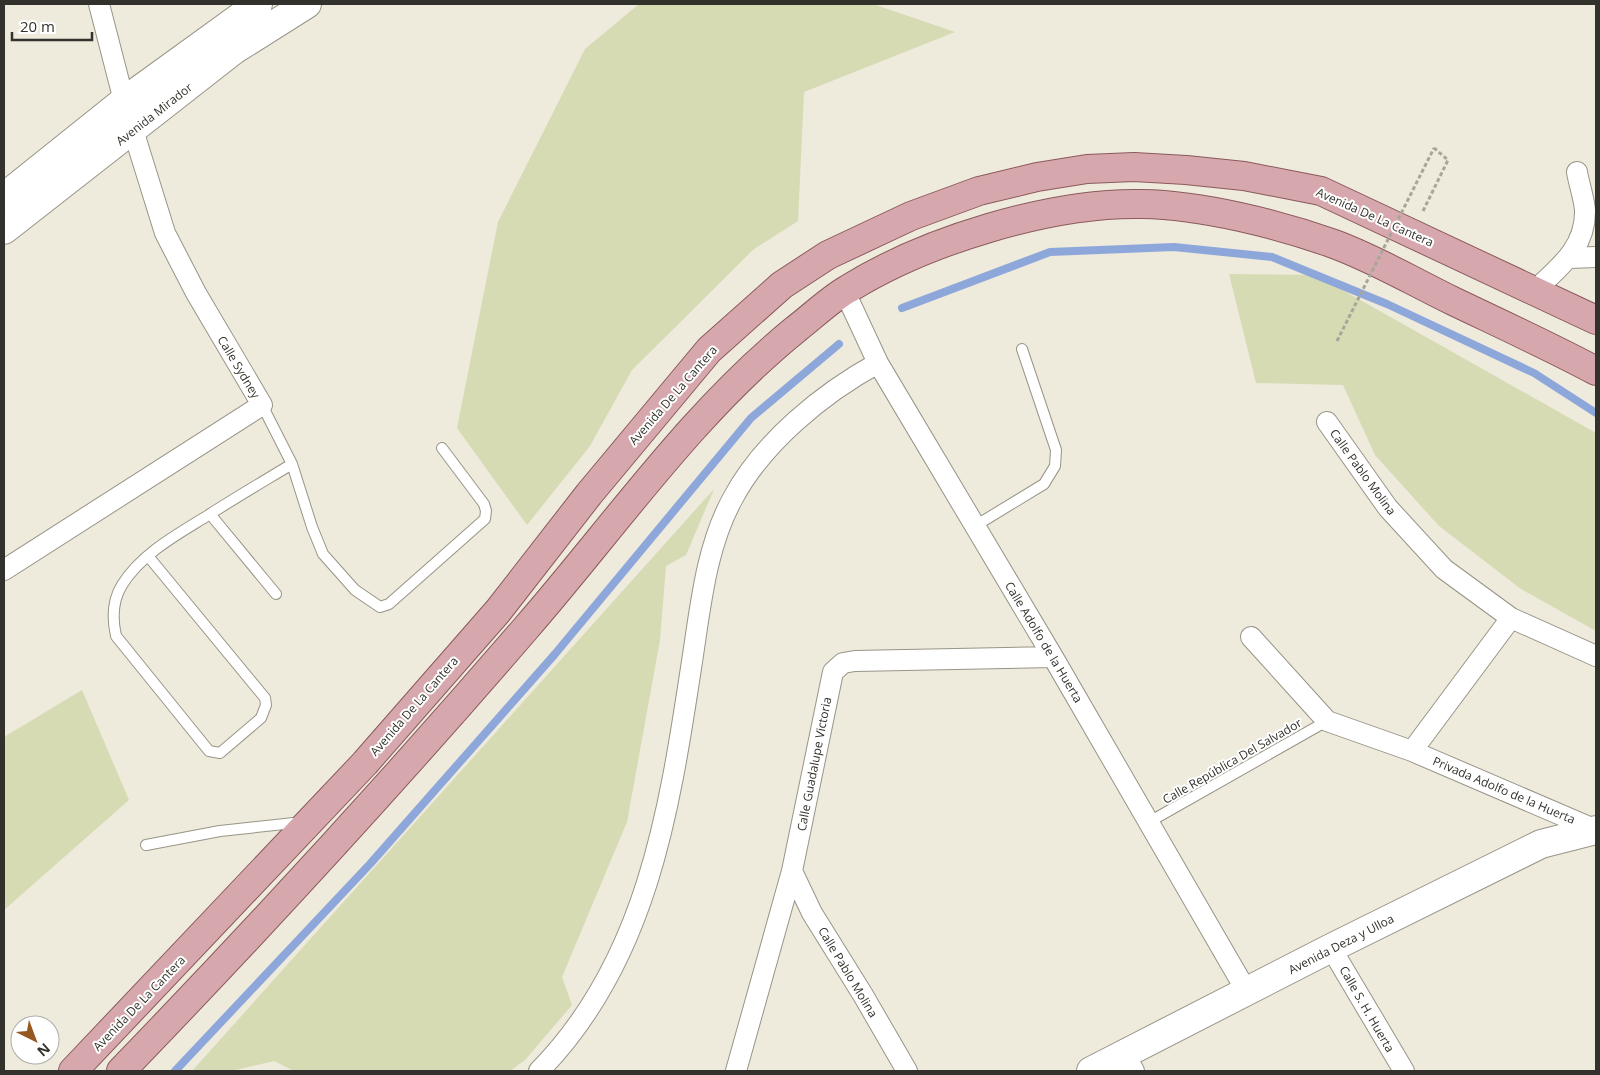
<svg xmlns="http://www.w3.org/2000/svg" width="1600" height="1075" viewBox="0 0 1600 1075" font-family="'Open Sans',sans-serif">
	<rect width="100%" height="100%" fill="#eeeadc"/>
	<path fill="#d6dbb4" d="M639 4H873L955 32 804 92 798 221 754 249 632 370 590 446 527 525 457 428 498 222 585 49Z
		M1229 274 1316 275 1596 433V631L1521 589 1439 526 1375 455 1343 385 1256 383Z
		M714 489 686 555 666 566 660 640 627 822 562 977 572 1005 525 1060 510 1071H294L274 1061 231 1071H192Z
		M82 690 129 800 4 910V737Z"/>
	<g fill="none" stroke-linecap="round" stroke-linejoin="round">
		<path stroke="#8ea7db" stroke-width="8" d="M902 308 1050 252 1174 247 1272 257 1387 304 1534 373 1596 413
			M175 1071 370 864 555 654 751 418 839 344"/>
		<defs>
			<path id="lane" d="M262 405 292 464 312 527 323 554 355 590 380 607 389 604 485 519 486 511 484 504 442 448
				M210 514 276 594
				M975 526 1044 484 1055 466 1056 450 1022 349
				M148 556 265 698 266 705 261 718 220 753 209 751 116 636C112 618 112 601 122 585 141 554 178 534 207 516 235 498 264 481 292 464
				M1149 822 1327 721
				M146 845 220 831 303 822"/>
			<path id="street" d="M1569 258 1596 257
				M844 290 878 363 1053 657 1247 992
				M1535 290C1560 267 1586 247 1585 210 1584 198 1579 184 1577 172
				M1327 422 1388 508 1444 569 1511 618 1596 656
				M4 570 262 405 196 293 165 233 124 101 99 4
				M1251 637 1327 721 1412 751 1596 830
				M1412 751 1511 618
				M792 871 812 913 863 995 907 1071
				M1331 948 1404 1071
				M1125 1055 1134 1071
				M539 1071C646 962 669 813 691 668 700 612 705 548 733 498 763 442 823 393 878 363
				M736 1071 792 871 833 672 843 663 855 661 1053 657"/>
			<path id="secondary" d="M4 197 124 101 258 4
				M4 230 234 50 307 4
				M1091 1071 1331 948 1541 844 1596 830"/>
			<path id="primary" d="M73 1071 365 763 498 611 589 494 709 350 782 285 828 255 911 216 979 191 1037 177 1087 169 1134 167 1186 170 1244 176 1321 191 1596 320
				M121 1071C260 927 395 780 526 628 614 527 691 414 796 329 813 316 829 300 848 289 925 241 1051 202 1142 204 1202 205 1278 224 1334 244 1375 259 1414 282 1453 301 1501 324 1549 346 1596 371"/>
		</defs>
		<use href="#lane" stroke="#989487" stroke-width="12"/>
		<use href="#street" stroke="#989487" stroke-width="22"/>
		<use href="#secondary" stroke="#989487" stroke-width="30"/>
		<use href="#primary" stroke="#8b595c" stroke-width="30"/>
		<path stroke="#a8a59a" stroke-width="3" stroke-dasharray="4 2.5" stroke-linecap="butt" d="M1423 211 1448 160 1434 148"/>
		<use href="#lane" stroke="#fff" stroke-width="10"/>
		<use href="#street" stroke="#fff" stroke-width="20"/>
		<use href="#secondary" stroke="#fff" stroke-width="28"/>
		<use href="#primary" stroke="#d6a8ad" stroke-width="28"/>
		<path stroke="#a8a59a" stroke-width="3" stroke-dasharray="4 2.5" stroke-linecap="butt" d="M1337 341 1434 148"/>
	</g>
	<g text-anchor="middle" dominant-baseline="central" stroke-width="4" stroke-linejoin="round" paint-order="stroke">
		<g font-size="12" fill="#32312b" stroke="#fff">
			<text transform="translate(154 114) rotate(-38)">Avenida Mirador</text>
			<text transform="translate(1375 217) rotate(24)">Avenida De La Cantera</text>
			<text transform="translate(239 367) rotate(59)">Calle Sydney</text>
			<text transform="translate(673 395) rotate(-49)">Avenida De La Cantera</text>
			<text transform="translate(1363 472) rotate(54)">Calle Pablo Molina</text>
			<text transform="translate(1044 642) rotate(59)">Calle Adolfo de la Huerta</text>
			<text transform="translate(414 706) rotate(-49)">Avenida De La Cantera</text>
			<text transform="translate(1232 761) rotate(-30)">Calle República Del Salvador</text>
			<text transform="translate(814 764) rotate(-79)">Calle Guadalupe Victoria</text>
			<text transform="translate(1504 790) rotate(23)">Privada Adolfo de la Huerta</text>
			<text transform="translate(1341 944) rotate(-27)">Avenida Deza y Ulloa</text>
			<text transform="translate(848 972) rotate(59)">Calle Pablo Molina</text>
			<text transform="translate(139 1003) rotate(-46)">Avenida De La Cantera</text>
			<text transform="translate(1367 1009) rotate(60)">Calle S. H. Huerta</text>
		</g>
	</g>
	<rect width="1600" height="1075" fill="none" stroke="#32312b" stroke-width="10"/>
	<g transform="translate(35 1040) rotate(138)"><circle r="24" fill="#ffffff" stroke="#adadaa"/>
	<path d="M0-4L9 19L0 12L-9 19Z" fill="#975721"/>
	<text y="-8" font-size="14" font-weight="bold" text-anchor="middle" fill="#32312b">N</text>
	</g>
	<path d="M12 32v8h80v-8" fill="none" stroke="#32312b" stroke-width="2.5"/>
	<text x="20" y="32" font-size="15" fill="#32312b" stroke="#ffffff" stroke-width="4" paint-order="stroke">20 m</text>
</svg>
